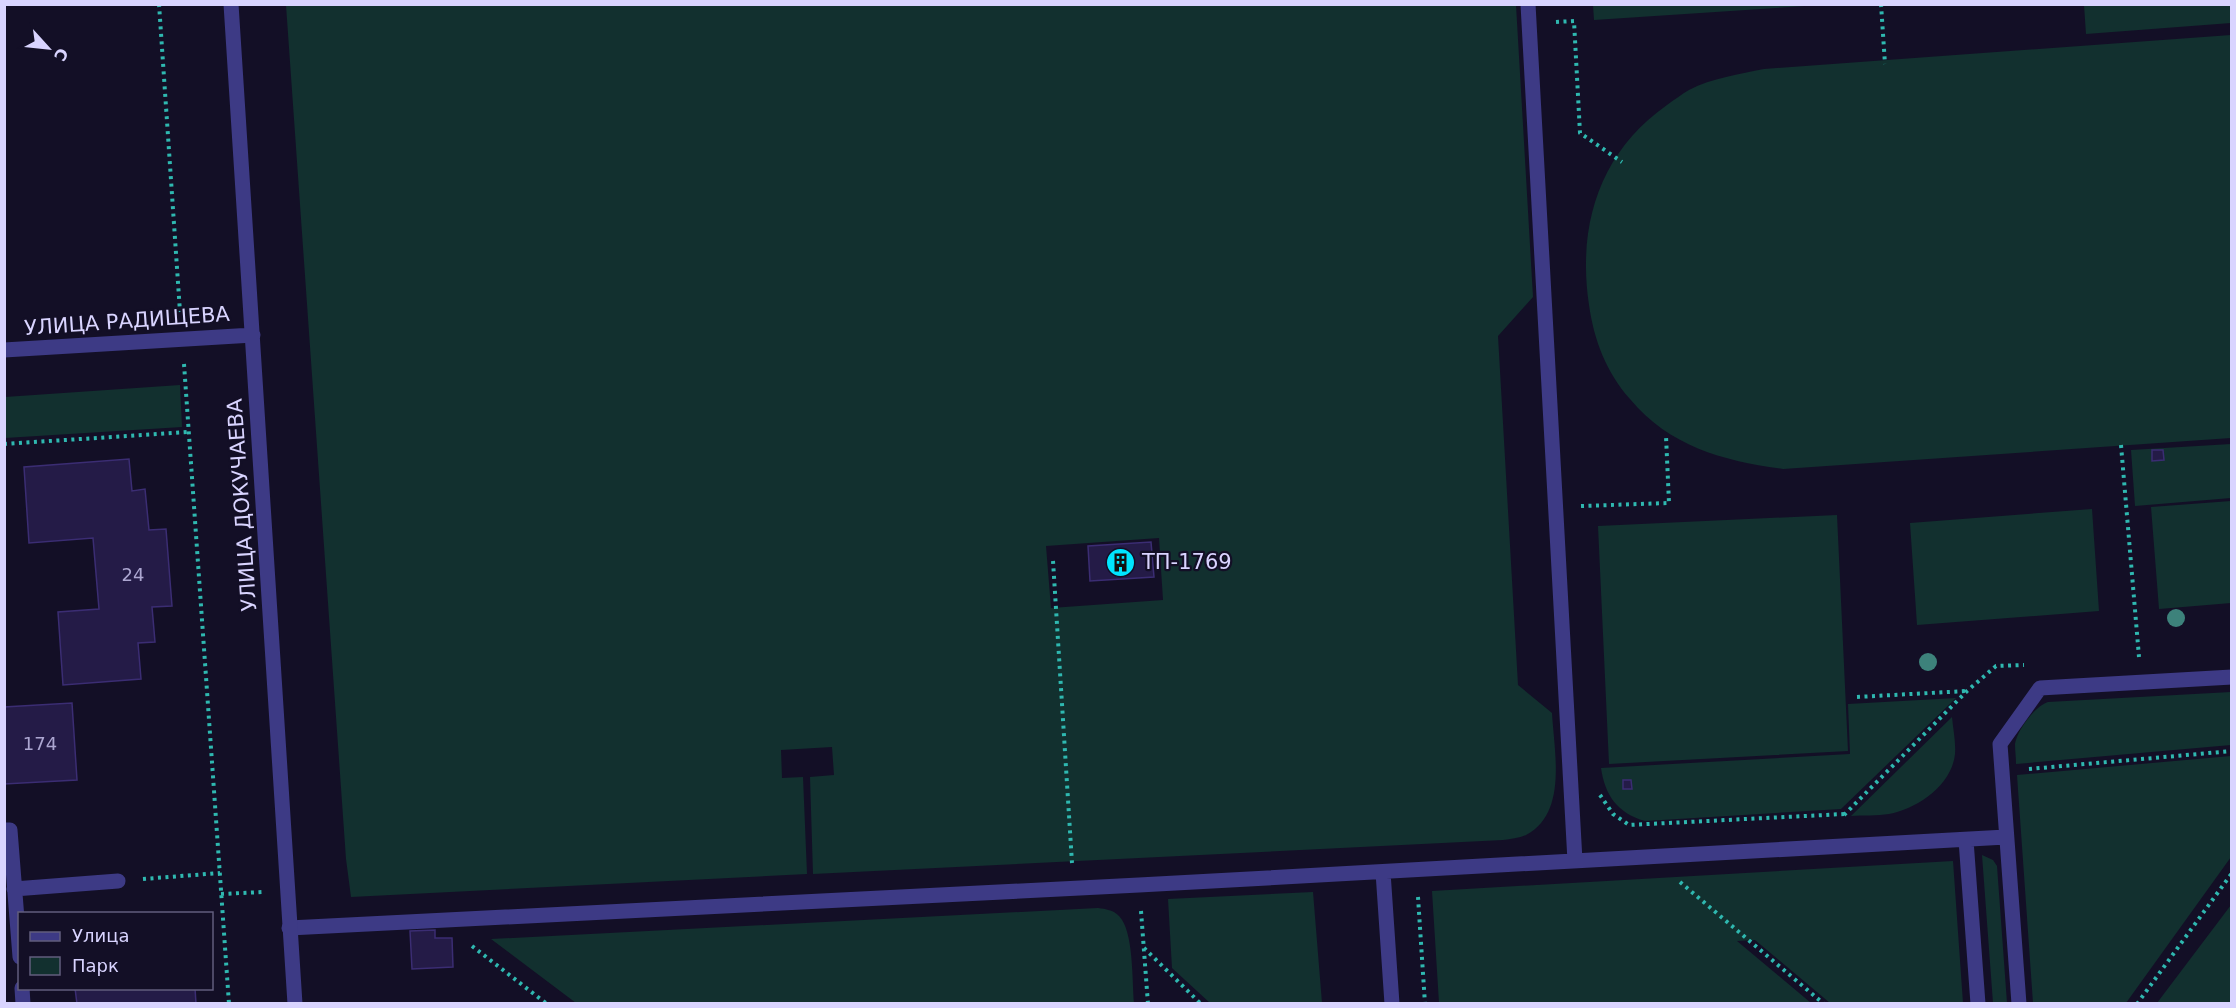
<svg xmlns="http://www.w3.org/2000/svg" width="2236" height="1008" viewBox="0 0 2236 1008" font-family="'DejaVu Sans',sans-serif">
	<rect width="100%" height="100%" fill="#130f26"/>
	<path fill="#12302f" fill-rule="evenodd" d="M286 5H1516L1533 297 1498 336 1518 685 1552 713C1554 751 1568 813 1526 835 1519 838 1510 839 1503 840L813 874 810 777 834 775 832 747 781 750 782 778 803 777 807 874 351 897 346 859ZM1159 538 1163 600 1051 608 1046 546Z
		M1820 5 1594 20 1593 5 1820 4Z
		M2084 5H2231V23L2086 34Z
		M2231 35V438L1783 469C1724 461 1670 447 1630 399 1606 372 1594 340 1589 305 1577 225 1600 152 1667 105 1674 100 1682 94 1689 90 1712 78 1740 74 1764 69Z
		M180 385 182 427 5 438V397Z
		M2231 444V498L2135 506 2131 450Z
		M2231 501V603L2159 609 2151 507Z
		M2092 509 2099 611 1917 625 1910 523Z
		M1837 515 1848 751 1609 764 1598 526Z
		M2231 692V745L2016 764C2016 757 2015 750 2015 744 2017 730 2035 706 2048 702Z
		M1956 698 1841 809 1645 821C1617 813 1605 795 1601 768L1850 754 1848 704Z
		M1952 717C1953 729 1956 742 1955 754 1952 785 1917 809 1889 814 1877 816 1863 815 1851 816Z
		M2231 756V857L2126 1003H2033L2017 775Z
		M1982 855 1993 860 1997 866 2007 1003H1993Z
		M1953 861 1963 1003H1830L1755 940 1737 941 1811 1003H1439L1432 891Z
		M1313 892 1322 1003H1210L1172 968 1168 899Z
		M2231 905V1003H2157Z
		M1098 908C1106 909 1113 910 1119 916 1134 931 1132 982 1134 1003H576L491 939Z"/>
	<path fill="#241b47" stroke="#3b2d73" stroke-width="1.5" d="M2152 450H2163L2164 460 2152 461Z
		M129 459 132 491 145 489 149 530 166 529 172 606 152 607 155 642 138 643 141 679 63 685 58 612 99 609 93 538 29 543 24 467Z
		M1151 542 1154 577 1090 581 1088 546Z
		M72 703 77 780 4 784V707Z
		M1623 780H1631L1632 789H1623Z
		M435 930V938H452L453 967 412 969 410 931Z
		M75 988H195L196 1004H77Z"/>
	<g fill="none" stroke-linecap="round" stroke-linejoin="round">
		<path stroke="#2fb8b0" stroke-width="4" stroke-dasharray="3 4.5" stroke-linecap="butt" d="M159 4 180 312
			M1881 4 1885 64
			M1556 22 1574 21 1580 133 1622 162
			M184 364 229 1004
			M4 444 188 432
			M2121 445 2139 657
			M1581 506 1669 503 1666 436
			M1053 561 1072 863
			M1857 697 1966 691
			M2029 769 2232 751
			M1600 795 1613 814 1629 825 1844 814
			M1844 815 1967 691 1996 666 2024 665
			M143 879 220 873
			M1680 882 1824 1004
			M221 894 262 892
			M1418 897 1425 1004
			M1141 911 1148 1004
			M472 946 547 1004
			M1144 948 1201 1004
			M2137 1004 2232 873"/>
		<path stroke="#3d3a85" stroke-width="15" d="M1528 4 1575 861
			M4 830H10L20 957
			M1966 840 1978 1004
			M1383 872 1392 1004
			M14 889 118 881
			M289 928 1139 885 2006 837
			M22 988 23 1004
			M2019 1004 2000 744 2040 688 2232 677"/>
		<path stroke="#3d3a85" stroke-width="15" d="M231 4 295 1004
			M4 350 253 335"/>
	</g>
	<g fill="#3d827b">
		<circle cx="2176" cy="618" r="9"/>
		<circle cx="1928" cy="662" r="9"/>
	</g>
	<defs>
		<symbol id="building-disc" viewBox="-11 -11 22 22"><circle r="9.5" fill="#00e5ff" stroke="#130f26"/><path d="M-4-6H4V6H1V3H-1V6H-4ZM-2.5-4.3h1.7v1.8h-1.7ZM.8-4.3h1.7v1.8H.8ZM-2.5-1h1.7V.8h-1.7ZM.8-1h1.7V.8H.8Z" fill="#111"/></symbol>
	</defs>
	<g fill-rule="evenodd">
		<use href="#building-disc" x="1104" y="546" width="33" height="33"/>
	</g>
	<g text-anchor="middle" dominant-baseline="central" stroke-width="4.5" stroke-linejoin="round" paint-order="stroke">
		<g font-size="18" fill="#aca6d1">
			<text x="133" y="574">24</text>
			<text x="40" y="743">174</text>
		</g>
		<g font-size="21" fill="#d9d4ff" stroke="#130f26">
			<text transform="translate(127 321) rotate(-4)">УЛИЦА РАДИЩЕВА</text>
			<text transform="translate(242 505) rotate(-94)">УЛИЦА ДОКУЧАЕВА</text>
		</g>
		<g font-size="21" fill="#d9d4ff" stroke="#130f26" text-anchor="start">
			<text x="1142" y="562">ТП-1769</text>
		</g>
	</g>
	<rect width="2236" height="1008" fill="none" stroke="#d9d4ff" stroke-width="12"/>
	<rect x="18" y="912" width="195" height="78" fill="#130f26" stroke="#625e7d" stroke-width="1.5"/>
	<rect x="30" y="932" width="30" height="9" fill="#3d3a85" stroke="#625e7d" stroke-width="1.5"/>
	<text x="72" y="942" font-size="18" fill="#d9d4ff">Улица</text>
	<rect x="30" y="957" width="30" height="18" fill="#12302f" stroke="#625e7d" stroke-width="1.5"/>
	<text x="72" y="972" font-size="18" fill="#d9d4ff">Парк</text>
	<g transform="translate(48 48) rotate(117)" stroke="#130f26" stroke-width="4.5" paint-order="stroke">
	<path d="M0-4.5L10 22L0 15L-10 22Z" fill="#d9d4ff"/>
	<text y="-9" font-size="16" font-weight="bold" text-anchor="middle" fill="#d9d4ff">С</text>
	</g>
</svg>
